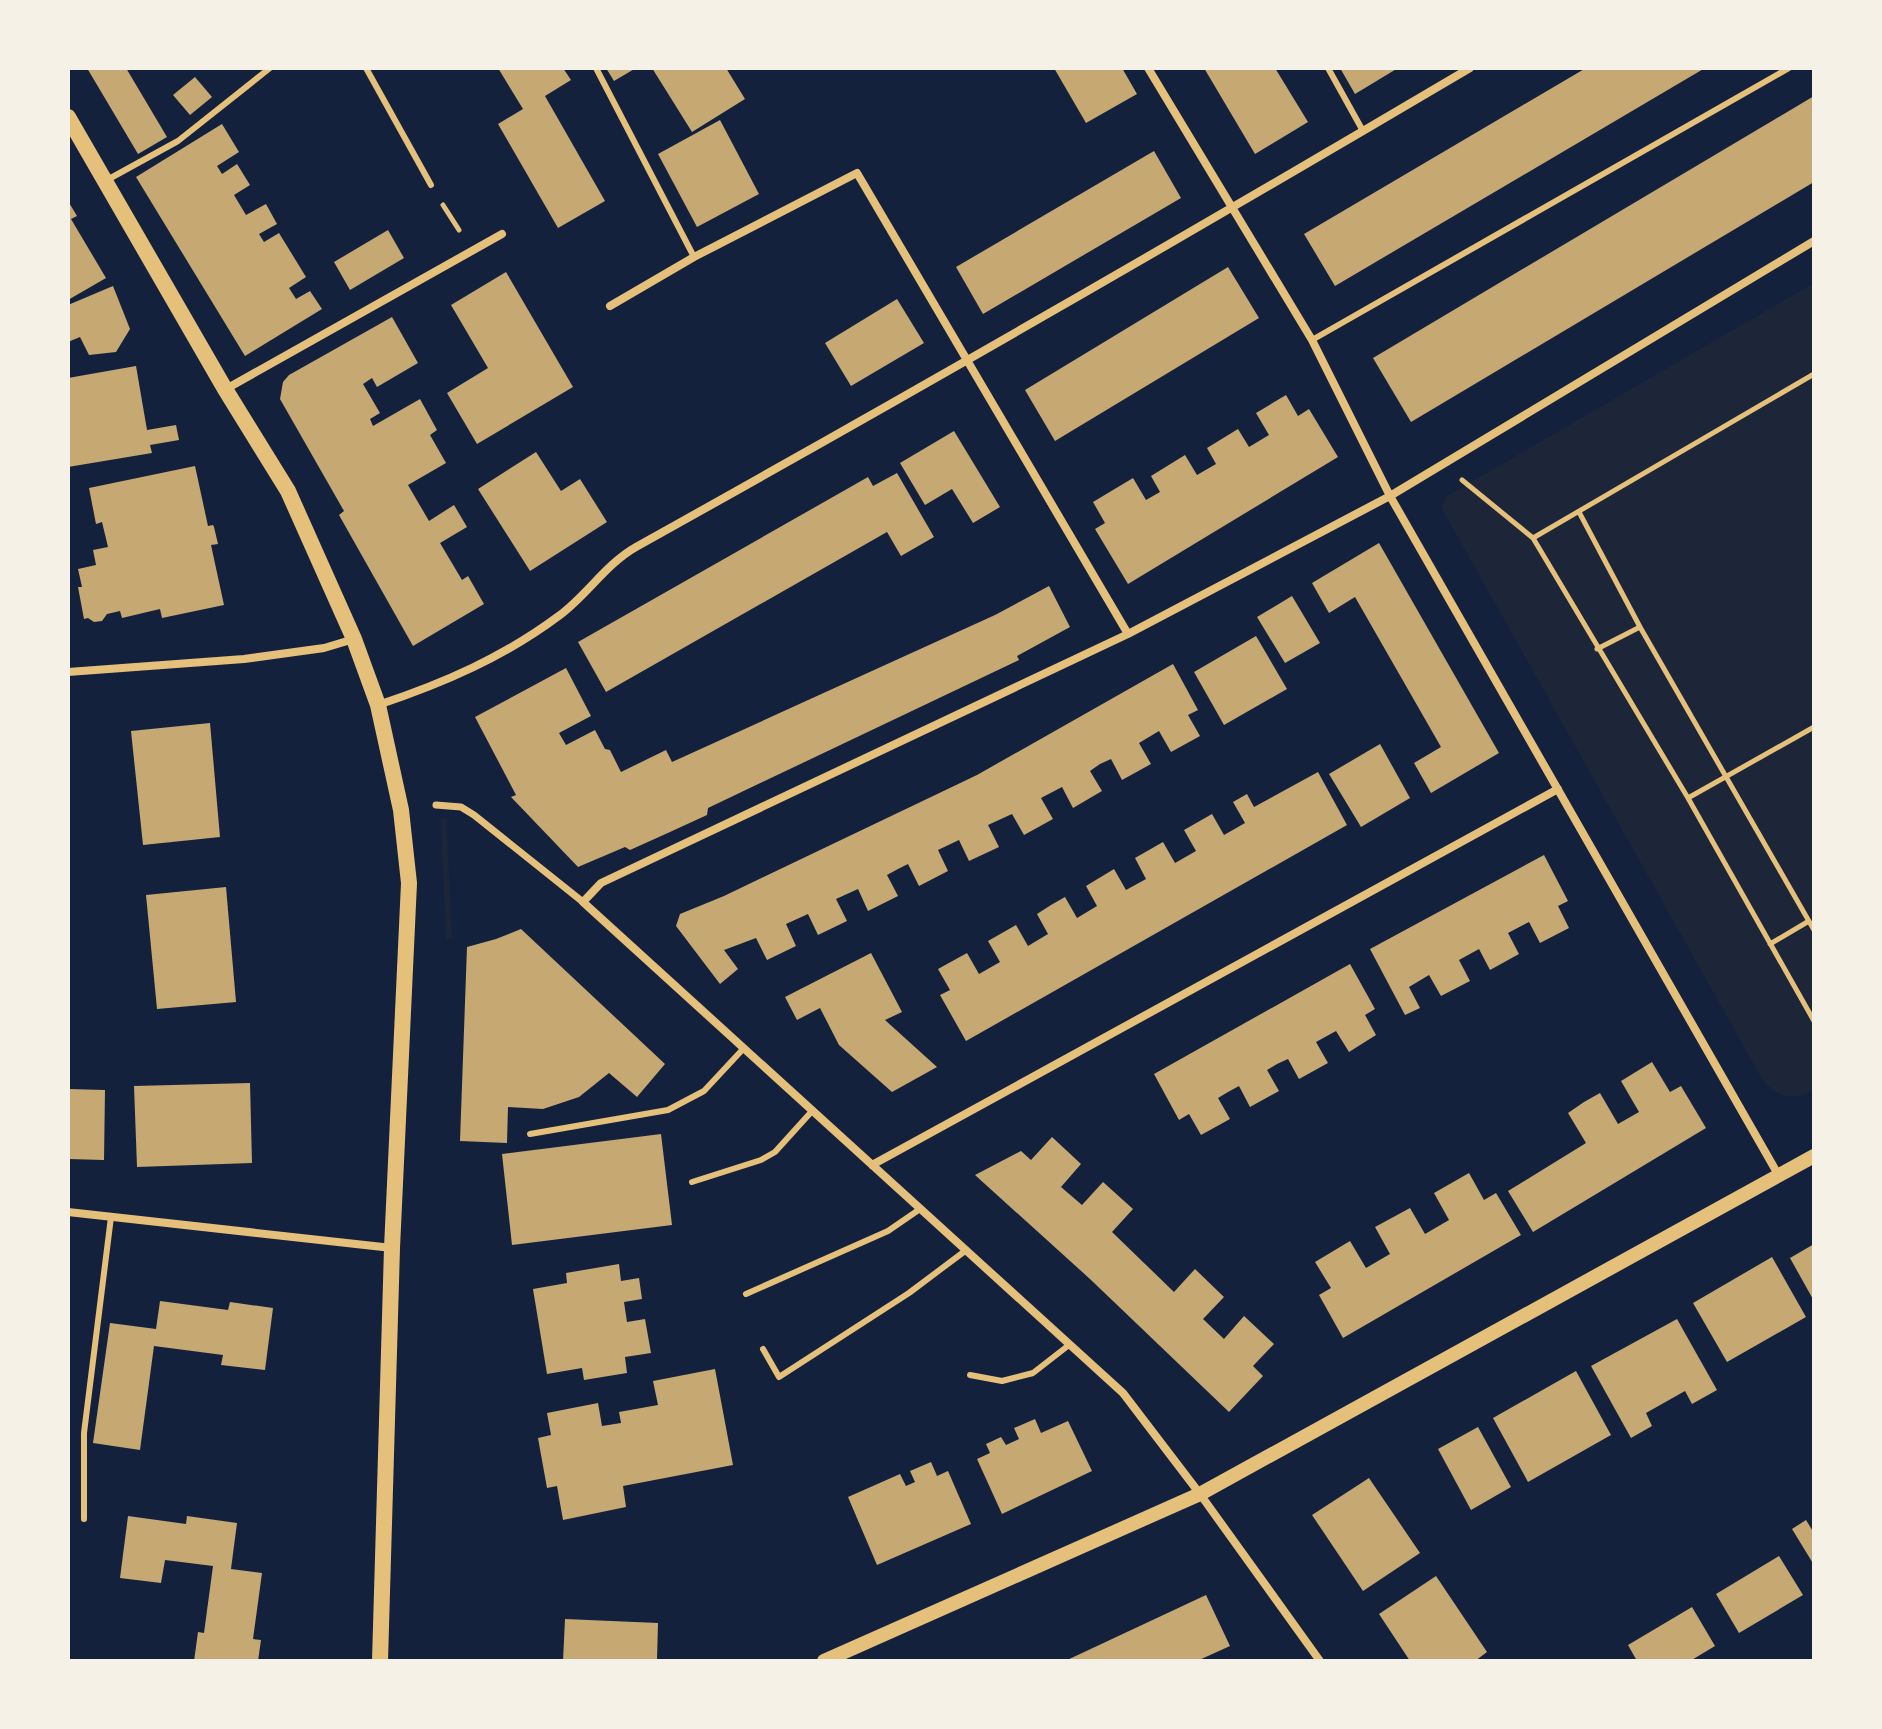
<svg xmlns="http://www.w3.org/2000/svg" width="1882" height="1729" viewBox="0 0 1882 1729" font-family="'Source Sans 3',sans-serif">
	<rect width="100%" height="100%" fill="#14213d"/>
	<path fill="#1d2539" d="M1814 283V1090C1792 1101 1775 1098 1761 1077L1441 507 1447 496Z
		M446 818 452 939H446L441 819Z"/>
	<path fill="#c6a872" d="M87 68H126L167 137 138 154Z
		M498 68H563L571 80 545 96 605 201 558 228 498 124 523 109Z
		M606 68H636L614 81Z
		M652 68H726L745 99 692 132Z
		M1054 68H1122L1137 94 1086 123Z
		M1204 68H1275L1308 122 1255 154Z
		M1340 68H1398L1355 94Z
		M1586 68H1705L1335 286 1304 234Z
		M195 77 212 97 190 115 173 95Z
		M1814 96V182L1411 422 1373 358Z
		M720 120 759 194 697 227 658 154Z
		M222 124 239 152 217 166 222 174 237 164 250 185 234 195 246 215 266 204 277 224 259 234 264 242 279 233 306 277 289 288 296 299 310 291 322 309 245 356 136 177Z
		M1154 151 1181 198 983 314 956 267Z
		M68 201 77 216 71 219 106 278 68 300Z
		M388 230 404 258 350 290 334 262Z
		M1228 267 1259 318 1055 441 1025 390Z
		M506 272 573 387 477 444 447 393 488 368 451 305Z
		M113 286 130 329 116 352 89 355 80 337 68 342V305Z
		M897 299 924 343 851 386 825 343Z
		M392 317 418 363 377 387 372 378 363 384 380 413 370 419 373 426 420 399 437 430 430 435 446 463 408 485 429 521 454 505 467 527 440 543 462 580 468 576 484 604 413 646 339 515 344 511 280 399 283 382 289 375Z
		M136 366 147 430 176 425 179 440 150 445 152 453 68 467V378Z
		M1286 395 1298 416 1309 409 1338 457 1128 584 1095 529 1105 523 1093 502 1133 478 1146 500 1160 492 1151 476 1185 455 1197 475 1216 464 1207 448 1238 429 1249 447 1269 435 1256 413Z
		M954 431 1000 507 973 523 952 489 925 505 900 463Z
		M536 452 561 491 580 479 607 522 530 571 478 489Z
		M195 466 208 526 213 525 214 527 218 544 211 545 224 605 162 618 160 609 122 618 120 611 107 614 102 621 94 622 88 618 84 619 78 587H82L78 569 96 565 93 550 108 547 102 522 96 524 89 488Z
		M897 473 934 537 901 556 887 532 606 692 578 642 868 477 873 486Z
		M1379 543 1499 753 1431 793 1414 763 1441 747 1355 597 1329 613 1312 583Z
		M1049 586 1070 627 1017 656 1019 660 708 808 707 815 670 832 630 850 625 847 578 867 511 797 516 795 475 717 566 668 591 716 559 733 566 745 595 730 605 749 610 750 621 772 666 750 672 762 995 615Z
		M1292 596 1320 643 1285 663 1257 617Z
		M1256 636 1287 689 1224 725 1194 672Z
		M1173 664 1198 710 1188 715 1200 736 1171 752 1159 731 1139 743 1151 764 1122 780 1111 759 1100 764 1090 771 1102 791 1073 808 1062 787 1041 798 1053 819 1024 835 1012 814 988 825 999 847 969 861 959 840 938 850 948 871 919 886 908 864 898 869 887 875 898 896 868 911 858 889 836 899 847 921 818 935 808 914 786 924 796 946 767 960 756 938 724 950 738 969 720 984 676 926 680 914 724 896 977 775Z
		M210 723 220 837 143 845 131 731Z
		M1380 744 1410 798 1361 827 1329 774Z
		M1318 772 1347 825 966 1041 940 995 950 990 938 969 967 953 979 974 1000 962 988 941 1016 925 1028 946 1048 934 1037 914 1051 905 1065 897 1077 918 1097 906 1086 886 1114 869 1126 890 1146 879 1135 858 1163 842 1175 863 1196 851 1184 830 1212 814 1224 835 1245 823 1233 802 1247 794 1254 807Z
		M1544 855 1568 901 1558 906 1569 928 1540 943 1529 922 1508 933 1519 954 1490 970 1479 949 1459 960 1470 981 1441 996 1429 975 1409 987 1420 1008 1405 1015 1370 949Z
		M226 887 236 1002 157 1009 146 895Z
		M521 929 665 1064 637 1097 609 1073 579 1097 543 1109 508 1107 507 1143 460 1141 467 947 496 939Z
		M871 953 902 1012 885 1020 937 1067 892 1092 839 1045 820 1008 797 1020 785 997Z
		M1350 964 1375 1009 1365 1015 1376 1035 1349 1052 1336 1031 1316 1042 1328 1063 1299 1079 1288 1059 1277 1064 1267 1070 1279 1091 1250 1107 1239 1086 1228 1092 1218 1098 1230 1119 1201 1135 1189 1114 1179 1120 1154 1074Z
		M1652 1062 1670 1092 1681 1086 1706 1128 1533 1232 1508 1191 1586 1143 1568 1113 1584 1102 1600 1093 1618 1124 1639 1112 1621 1081Z
		M250 1083 252 1163 137 1167 134 1086Z
		M68 1089 105 1090 104 1160 68 1159Z
		M661 1134 672 1225 512 1245 502 1154Z
		M1052 1137 1081 1164 1061 1187 1082 1205 1103 1182 1133 1209 1112 1232 1174 1292 1195 1269 1224 1297 1203 1319 1224 1339 1244 1316 1274 1344 1253 1366 1263 1376 1229 1412 1090 1279 975 1175 1021 1151 1031 1160Z
		M1469 1173 1484 1200 1496 1193 1521 1235 1343 1338 1319 1295 1331 1288 1315 1262 1350 1241 1366 1268 1390 1254 1375 1227 1410 1208 1425 1234 1449 1220 1434 1193Z
		M1814 1244V1301L1790 1258Z
		M1772 1257 1806 1317 1727 1362 1693 1303Z
		M619 1264 621 1281 639 1278 642 1299 624 1302 627 1322 645 1319 651 1353 625 1357 627 1373 584 1380 582 1368 547 1374 533 1289 567 1283 566 1273Z
		M160 1301 228 1310 230 1302 273 1308 265 1370 221 1365 223 1355 154 1346 140 1450 93 1443 110 1323 156 1329Z
		M1677 1319 1717 1390 1692 1404 1685 1391 1646 1413 1652 1426 1631 1438 1591 1366Z
		M715 1369 733 1465 623 1486 626 1507 563 1520 557 1486 547 1488 538 1438 551 1435 547 1413 598 1403 602 1426 621 1423 619 1412 658 1405 653 1381Z
		M1576 1371 1611 1435 1528 1482 1493 1418Z
		M1035 1419 1041 1433 1068 1421 1092 1471 1002 1514 977 1459 990 1453 986 1444 1001 1437 1006 1445 1019 1439 1014 1428Z
		M1478 1427 1511 1487 1471 1510 1438 1449Z
		M931 1462 937 1476 948 1471 971 1524 877 1565 848 1497 900 1474 906 1486 915 1482 910 1471Z
		M1369 1478 1420 1553 1363 1591 1312 1515Z
		M128 1516 186 1524 187 1516 237 1523 231 1569 262 1573 253 1639 261 1640 258 1661H194L198 1632 204 1633 213 1566 165 1560 161 1583 120 1578Z
		M1806 1520 1814 1533V1565L1792 1529Z
		M1779 1556 1803 1595 1739 1633 1716 1594Z
		M1436 1576 1487 1652 1475 1661H1410L1379 1614Z
		M1206 1595 1230 1646 1197 1661H1065Z
		M1692 1607 1715 1646 1690 1661H1637L1628 1645Z
		M565 1619 658 1623 657 1661H563Z"/>
	<g fill="none" stroke-linecap="round" stroke-linejoin="round">
		<path stroke="#e5c07b" stroke-width="5" d="M443 205 459 230
			M1462 480 1533 538 1688 798 1814 1021
			M1579 512 1640 627 1814 930
			M1533 538 1814 374
			M1597 649 1640 627
			M1688 798 1814 727
			M1770 944 1809 921"/>
		<path stroke="#e5c07b" stroke-width="6" d="M366 68 431 185
			M596 68 694 257
			M1328 68 1363 131
			M107 180 178 141 270 68
			M1312 340 1789 68
			M530 1134 668 1110 704 1091 744 1048
			M692 1182 761 1160 775 1152 813 1110
			M746 1294 888 1231 920 1209
			M763 1349 779 1377 909 1293 965 1251
			M970 1375 1002 1381 1033 1373 1069 1345
			M84 1519V1433L111 1217"/>
		<path stroke="#e5c07b" stroke-width="7" d="M436 805 461 807 474 815 583 902"/>
		<path stroke="#e5c07b" stroke-width="8" d="M1148 68 1312 340 1390 496 1779 1176
			M610 306 694 257 857 173 1128 634
			M226 389 502 234
			M68 672 244 659 324 648 354 639
			M378 705C444 683 504 657 560 615 587 595 606 564 636 547 916 391 1194 231 1470 68
			M872 1165 1558 789
			M68 1212 392 1248
			M1320 1661 1200 1494 1123 1393 583 902 601 883 1128 634 1390 496 1814 241"/>
		<path stroke="#e5c07b" stroke-width="14" d="M824 1661 1200 1494 1814 1156"/>
		<path stroke="#e5c07b" stroke-width="16" d="M68 117 225 389 288 491 354 639 378 705 401 810 409 883 392 1248 380 1661"/>
	</g>
	<rect width="1882" height="1729" fill="none" stroke="#f6f1e7" stroke-width="140"/>
</svg>
